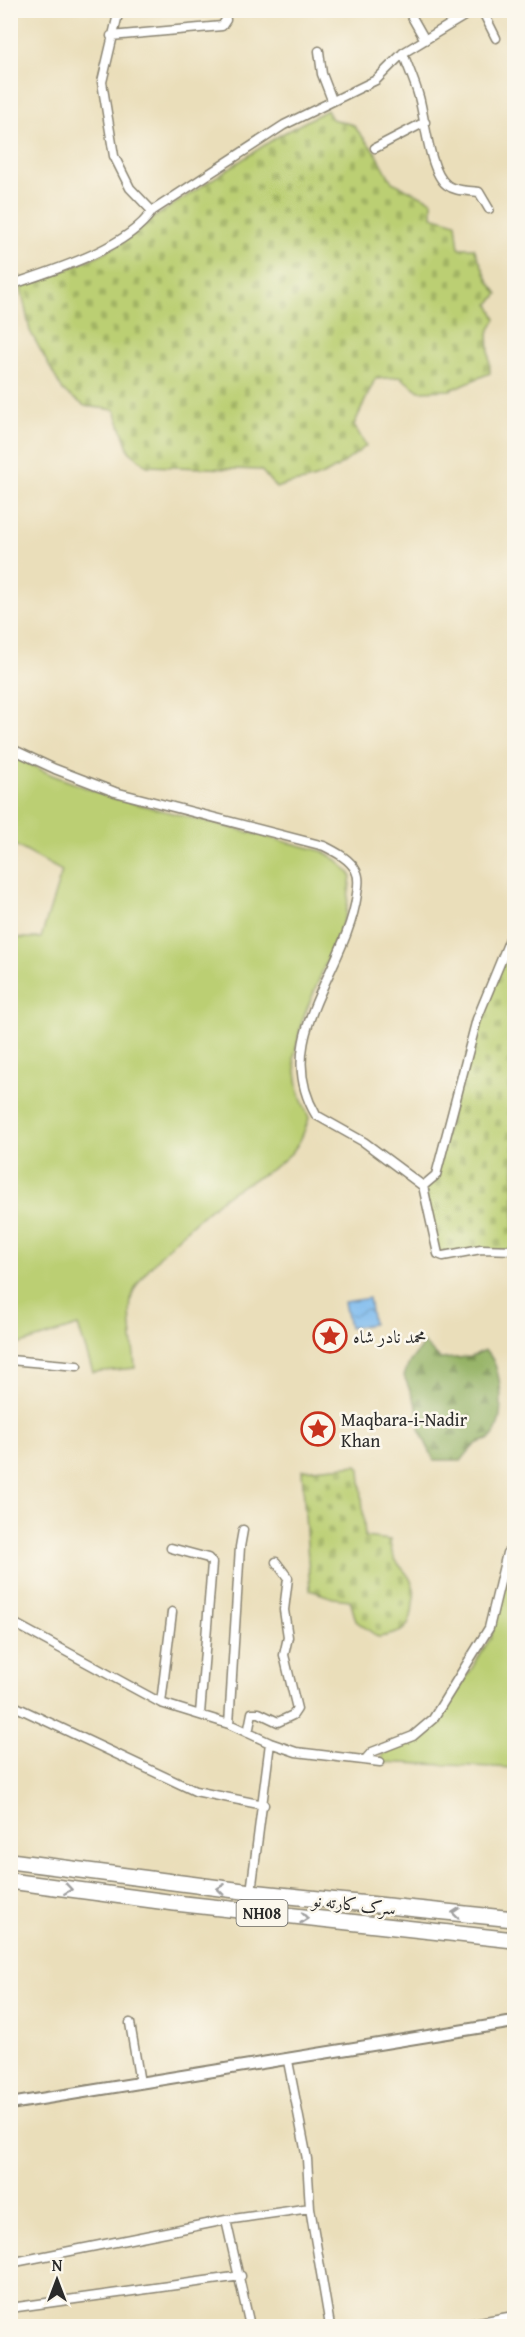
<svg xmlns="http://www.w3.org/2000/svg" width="525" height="2337" viewBox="0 0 525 2337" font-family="'Gentium Book Plus',Amiri,serif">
	<defs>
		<pattern id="forest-firs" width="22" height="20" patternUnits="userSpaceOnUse" patternTransform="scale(1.5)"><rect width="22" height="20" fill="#94b265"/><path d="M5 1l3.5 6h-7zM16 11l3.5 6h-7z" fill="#799153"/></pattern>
		<pattern id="cemetery-stones" width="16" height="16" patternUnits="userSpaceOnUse" patternTransform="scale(1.5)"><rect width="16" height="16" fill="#bbcf73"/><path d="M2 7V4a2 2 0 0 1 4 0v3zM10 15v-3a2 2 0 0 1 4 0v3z" fill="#a1b264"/></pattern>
		<pattern id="water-waves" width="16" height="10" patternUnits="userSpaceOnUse" patternTransform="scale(1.5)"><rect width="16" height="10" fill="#7ab9ee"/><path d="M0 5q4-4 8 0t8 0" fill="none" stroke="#6497c1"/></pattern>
	</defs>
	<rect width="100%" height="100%" fill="#fbf7ec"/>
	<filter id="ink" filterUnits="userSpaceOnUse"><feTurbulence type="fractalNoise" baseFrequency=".0167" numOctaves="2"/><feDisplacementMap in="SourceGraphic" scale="12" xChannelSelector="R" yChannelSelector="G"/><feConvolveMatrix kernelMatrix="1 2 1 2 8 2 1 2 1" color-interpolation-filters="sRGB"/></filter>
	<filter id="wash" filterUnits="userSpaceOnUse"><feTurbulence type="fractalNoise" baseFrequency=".008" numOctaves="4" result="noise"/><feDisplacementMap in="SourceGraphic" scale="24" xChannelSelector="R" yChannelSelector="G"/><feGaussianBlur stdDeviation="1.35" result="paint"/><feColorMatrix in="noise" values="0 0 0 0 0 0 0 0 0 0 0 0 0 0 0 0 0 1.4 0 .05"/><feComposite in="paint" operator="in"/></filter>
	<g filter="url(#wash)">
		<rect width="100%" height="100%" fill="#eadeba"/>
		<path fill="#bbcf73" stroke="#737d4f" stroke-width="1.5" d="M10 755 52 775 113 798 322 851 337 860 351 875 346 914 302 1021 294 1058 299 1093 309 1118C304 1132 299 1147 287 1157 272 1172 251 1180 233 1191 209 1207 135 1272 131 1300 128 1321 134 1347 135 1368L93 1372 78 1326 11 1347V938H41L62 871 11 843Z
			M514 1553V1768L380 1762 383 1753 431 1730 461 1686 491 1637Z"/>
		<path fill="url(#forest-firs)" stroke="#606e48" stroke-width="1.5" d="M424 1343 440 1359 471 1357 484 1350C503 1360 507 1423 491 1438 488 1441 482 1441 478 1443 472 1446 467 1454 462 1460H434L419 1429 417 1407 404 1376 409 1363Z"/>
		<path fill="url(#cemetery-stones)" stroke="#737d4f" stroke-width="1.5" d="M327 110 332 119 353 125 376 153 392 182 432 201V216L456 223 459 248H474L489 282 498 294 489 304 496 319 488 333 490 373 450 390 419 391 400 377 375 379 354 425 366 446C348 460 330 475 308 480 295 484 291 481 276 488L261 470 147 466 129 451 115 410 85 406 63 391 30 331 21 288C68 268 117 254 153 218L280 135Z
			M514 929V1250L438 1254 423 1186 432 1180 476 1027Z
			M357 1465 360 1469 365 1537 390 1540C391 1567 409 1567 414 1589 415 1593 414 1599 413 1603 412 1629 403 1634 378 1637L356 1621 350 1600 333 1598 310 1590 302 1470Z"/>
		<path fill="url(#water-waves)" stroke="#52728c" stroke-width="1.5" d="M369 1298 373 1324 349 1328 344 1302Z"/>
	</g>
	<g filter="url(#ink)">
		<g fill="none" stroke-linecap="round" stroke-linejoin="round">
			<defs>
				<path id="street" d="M119 10 102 82 114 156 130 188 152 211
					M408 10 425 40
					M482 10 496 38
					M111 36 222 26 226 20 225 10
					M319 51 322 74 332 100
					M403 53C408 67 415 82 419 97 425 118 429 172 447 185 456 192 468 190 479 192L489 209
					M375 148 425 122
					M10 285C52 271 128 248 152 211L284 125 376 80 403 53 474 10
					M10 748 55 769 115 792 324 846C336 852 350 859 356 871 360 878 358 887 357 894 347 970 270 1038 316 1115L364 1142 423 1186 438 1254 443 1256 481 1249 514 1250
					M423 1186 436 1175 477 1019 514 929
					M10 1360 77 1366
					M171 1548 208 1558 212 1563 200 1714
					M10 1621 161 1703 229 1724 270 1743 296 1752 380 1762
					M161 1703 172 1612
					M10 1704 195 1791 264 1805
					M229 1724 240 1547 243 1530
					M248 1733 252 1713H259L278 1722 293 1715 297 1709 284 1655 288 1637 284 1610 288 1578 276 1562
					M365 1760 372 1752 413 1736 433 1719 489 1628 507 1553 514 1545
					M251 1892 270 1743
					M130 2023 140 2083
					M288 2061 307 2159 310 2208 330 2326
					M226 2220 250 2326
					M10 2263 226 2220 310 2208
					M10 2308 241 2276
					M457 2326 514 2316"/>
				<path id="secondary" d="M10 2104 514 2022"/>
				<path id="highway" d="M10 1861 251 1892 514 1919
					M10 1881 175 1903 514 1940"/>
			</defs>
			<use href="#street" stroke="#8a8472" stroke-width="11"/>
			<use href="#secondary" stroke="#8a8472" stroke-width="14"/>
			<use href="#highway" stroke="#8a8472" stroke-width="18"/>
			<use href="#street" stroke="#fff" stroke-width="8"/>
			<use href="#secondary" stroke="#fff" stroke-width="10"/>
			<use href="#highway" stroke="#fff" stroke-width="15"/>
		</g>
		<defs><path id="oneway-chevron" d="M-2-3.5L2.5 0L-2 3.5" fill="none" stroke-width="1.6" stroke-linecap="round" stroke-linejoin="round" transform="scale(1.5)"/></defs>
		<g stroke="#a0a0a0">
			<use href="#oneway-chevron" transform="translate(68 1889) rotate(8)"/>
			<use href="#oneway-chevron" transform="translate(221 1889) rotate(-173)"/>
			<use href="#oneway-chevron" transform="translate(456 1913) rotate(-174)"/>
			<use href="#oneway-chevron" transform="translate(304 1918) rotate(6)"/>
		</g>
	</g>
	<defs>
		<symbol id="sight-ring" viewBox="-11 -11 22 22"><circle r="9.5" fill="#fbf7ec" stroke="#c8321e" stroke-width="1.5"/><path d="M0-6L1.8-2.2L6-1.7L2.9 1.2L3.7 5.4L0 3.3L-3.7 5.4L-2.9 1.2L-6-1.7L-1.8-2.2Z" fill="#c8321e"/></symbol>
	</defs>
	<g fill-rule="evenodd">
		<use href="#sight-ring" x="311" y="1317" width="38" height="38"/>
		<use href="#sight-ring" x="299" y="1410" width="38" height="38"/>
	</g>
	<g text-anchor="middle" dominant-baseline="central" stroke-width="5" stroke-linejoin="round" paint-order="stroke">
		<rect fill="#fbf7ec" stroke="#696865" stroke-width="1.5" x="236.5" y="1900" width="51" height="26" rx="4.5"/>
		<g font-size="16" font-weight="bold" fill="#2b2b2b">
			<text x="262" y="1913">NH08</text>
		</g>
		<g font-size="18" fill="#2b2b2b" stroke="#fbf7ec" text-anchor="start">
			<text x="353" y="1336">محمد نادر شاه</text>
			<text x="341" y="1419">Maqbara-i-Nadir<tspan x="341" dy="21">Khan</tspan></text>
		</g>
		<g font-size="18" fill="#2b2b2b" stroke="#fbf7ec">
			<text transform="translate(354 1904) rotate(6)">سرک کارته نو</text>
		</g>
	</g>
	<rect width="525" height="2337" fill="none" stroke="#fbf7ec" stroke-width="36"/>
	<g transform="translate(57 2280)" stroke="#fbf7ec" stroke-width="4.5" paint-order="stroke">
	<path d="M0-4.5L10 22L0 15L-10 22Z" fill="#2b2b2b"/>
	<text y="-9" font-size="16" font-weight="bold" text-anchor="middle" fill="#2b2b2b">N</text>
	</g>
</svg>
